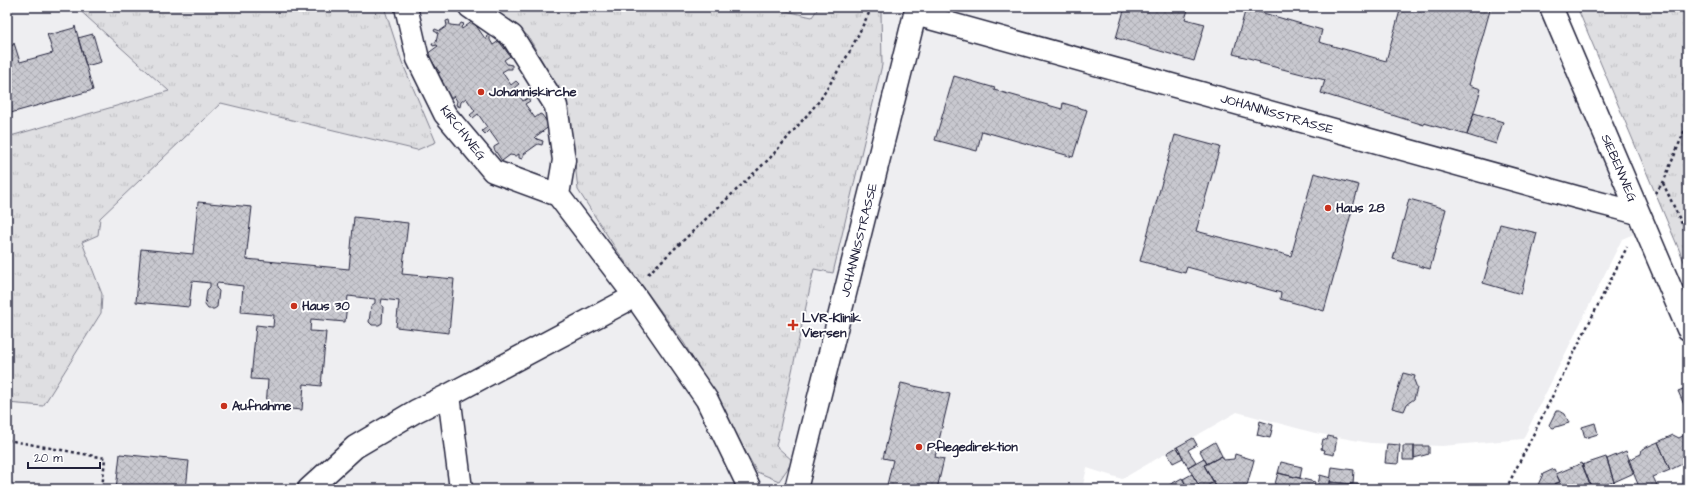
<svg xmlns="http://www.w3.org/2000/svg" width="1695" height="496" viewBox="0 0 1695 496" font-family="'Architects Daughter',sans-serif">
	<defs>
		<pattern id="park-tufts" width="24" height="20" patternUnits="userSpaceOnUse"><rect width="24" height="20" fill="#dfdfe2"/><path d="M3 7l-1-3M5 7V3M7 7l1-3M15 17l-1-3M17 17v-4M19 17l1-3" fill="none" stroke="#bfbfc3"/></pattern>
		<pattern id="building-cross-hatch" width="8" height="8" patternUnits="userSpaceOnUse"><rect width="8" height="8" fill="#c8c8cf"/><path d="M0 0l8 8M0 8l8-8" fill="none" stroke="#acacb3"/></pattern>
	</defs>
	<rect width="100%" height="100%" fill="#fff"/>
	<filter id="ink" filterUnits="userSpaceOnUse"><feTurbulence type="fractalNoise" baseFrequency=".025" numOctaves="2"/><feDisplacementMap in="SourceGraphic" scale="8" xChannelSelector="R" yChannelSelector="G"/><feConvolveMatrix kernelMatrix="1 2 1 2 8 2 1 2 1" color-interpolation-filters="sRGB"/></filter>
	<g filter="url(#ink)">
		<path fill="#eeeef1" d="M7 7H1542L1636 233 1622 239 1523 439 1442 446 1370 443 1315 433 1237 412 1122 479 1087 468 1082 489H7Z"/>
		<path fill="url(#park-tufts)" stroke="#80808e" d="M76 7H384L402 62 436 142 417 150 221 103 100 218 98 235 82 242 102 294 101 313 43 406 7 403V137L169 91Z
			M490 7H769L812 17 819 7H879L881 11 882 65 833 273 814 269 776 446 793 461 779 481 757 472 684 343 616 249 578 190 569 109 528 36Z
			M1577 7H1688V271Z"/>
		<path fill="url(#building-cross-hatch)" stroke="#22223b" d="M1125 7H1189L1185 19 1205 24 1194 61 1116 38Z
			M1401 7H1491L1469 85 1481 89 1467 135 1424 123V125L1321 93 1325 80 1259 63 1260 61 1233 54 1246 8 1322 30 1319 42 1386 61Z
			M449 20 450 25 459 26 461 23 464 24 461 27 462 29 473 21 486 40 487 35H490V40L493 45 499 41 510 56 504 60 507 64 512 65V69H507L502 72 511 85 516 81 519 84 514 88 523 101 528 98 530 101 525 104 535 118 540 114 542 115 550 126 535 137 537 139 543 141 542 145 538 144 524 154 522 159 519 158V154L516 156 510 155 502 161 494 149V147L499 144 489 130 485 134 482 131 487 127 478 114 473 118 470 115 475 111 466 98 461 102 460 107 456 105 457 101 454 96 449 100 438 85 443 81 439 76 435 75 436 72 440 73 427 54 438 46 437 45 433 46 432 43 436 42 438 33 434 31 435 29 440 31 447 26 446 21Z
			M75 26 93 90 7 114V47L13 45 14 43 20 62 53 53 47 34 48 33 49 35 74 28Z
			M93 34 101 62 86 66 78 38Z
			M954 76 995 88 994 90 1062 109 1063 103 1087 110 1073 157 982 131 977 151 935 140Z
			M1474 113 1503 122 1496 144 1467 135Z
			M1175 135 1220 147 1196 231 1291 256 1314 173 1359 185 1324 311 1280 299 1281 293 1187 267 1185 273 1140 261Z
			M1409 199 1446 209 1430 269 1393 259Z
			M198 202 252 207 246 259 349 269 354 217 408 223 402 274 454 279 449 333 396 327 399 301 382 299 381 304 383 307 382 323 379 325H372L369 322 371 306 375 303V299L348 296 345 322 311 319 310 331 326 332 321 386 304 384 302 410 266 407 268 380 251 379 256 325 273 327 274 315 241 312 243 286 217 283 216 288 219 291 217 307 214 309H208L205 305 207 290 210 287V283L192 281 189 307 136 302 141 249 193 254Z
			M1500 224 1537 233 1521 294 1483 283Z
			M1403 373 1415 376 1414 380 1417 388 1414 399 1407 404 1404 411 1392 408Z
			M901 383 950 394 935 457 944 459 937 489H886L893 460 883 458Z
			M1688 387V405L1685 407 1678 391Z
			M1556 411H1560L1565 414 1569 423 1553 428 1549 425Z
			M1260 421 1273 425 1270 438 1257 435Z
			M1595 423 1598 434 1585 438 1582 427Z
			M1688 433V467L1686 462 1670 470 1658 442 1673 435 1679 438Z
			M1328 436 1337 438 1334 455 1324 453 1325 450 1321 449 1323 439 1327 440Z
			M1193 438 1197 445 1188 450 1196 462 1188 467 1177 447Z
			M1215 442 1222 456 1207 464 1200 451Z
			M1658 442 1670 470 1653 477 1657 485 1648 489H1640L1628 460 1641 454 1642 449Z
			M1387 444 1400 445 1398 464 1385 463Z
			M1403 446H1414V460H1403Z
			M1414 446H1429V454L1414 458Z
			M1177 447 1183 458 1173 463 1167 453Z
			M1626 451 1634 473 1614 482 1607 459Z
			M120 454 189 461 186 489H116Z
			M1235 454 1254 460 1246 489H1217L1204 465 1222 456 1224 460 1234 459Z
			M1606 457 1614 482 1592 489 1582 465Z
			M1204 458 1207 464 1204 465 1214 482 1201 489 1188 467Z
			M1281 462 1302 467 1300 478 1278 473Z
			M1582 463 1592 489H1554V484L1560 482 1556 474Z
			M1332 467 1354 470 1353 484 1330 482Z
			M1554 469 1560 482 1554 484V489H1538L1537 487 1543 474Z
			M1278 473 1315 482 1313 489H1269V487L1275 484Z
			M1192 474 1201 489H1188L1183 479Z
			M1320 475 1331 478 1329 489H1317Z
			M1182 478 1188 489H1162Z
			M1330 482 1350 484 1349 489H1329Z
			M1350 484H1353L1387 488 1349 489Z
			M1412 486 1444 488V489H1412Z"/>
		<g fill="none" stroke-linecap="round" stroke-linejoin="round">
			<defs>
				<path id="minor" d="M406 7 418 59 445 114 493 171 558 195 635 296 707 400 750 489
					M470 7 512 36 556 106 564 160 558 195
					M1551 7 1688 329
					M449 395 461 489
					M309 489 355 447 416 411 449 395 635 296
					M796 489 915 14 1576 197 1638 213"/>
			</defs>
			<use href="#minor" stroke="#22223b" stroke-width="25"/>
			<path stroke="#22223b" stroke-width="2.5" stroke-dasharray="3 3" stroke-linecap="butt" d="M888 7 893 8
				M1663 183 1688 237
				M1655 193 1663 183 1688 122
				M648 274 770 158 820 100 849 53 872 7
				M7 440 105 458 102 489
				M1506 489 1627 247"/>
			<use href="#minor" stroke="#fff" stroke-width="22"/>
		</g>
	</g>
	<g fill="#c8321e" stroke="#fff" stroke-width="1.5">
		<circle cx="481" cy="92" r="4"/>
		<circle cx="1328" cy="208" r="4"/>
		<circle cx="294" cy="306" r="4"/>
		<path d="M791 319h4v4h4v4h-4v4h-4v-4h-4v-4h4z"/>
		<circle cx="224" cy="406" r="4"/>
		<circle cx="919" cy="447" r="4"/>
	</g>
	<g text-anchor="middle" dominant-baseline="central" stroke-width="4" stroke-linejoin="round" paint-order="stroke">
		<g font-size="13" font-weight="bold" fill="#22223b" stroke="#fff" text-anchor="start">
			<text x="489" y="92">Johanniskirche</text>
			<text x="1336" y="208">Haus 28</text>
			<text x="302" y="306">Haus 30</text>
			<text x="802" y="318">LVR-Klinik<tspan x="802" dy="15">Viersen</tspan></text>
			<text x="232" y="406">Aufnahme</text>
			<text x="927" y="447">Pflegedirektion</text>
		</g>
		<g font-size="13" fill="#22223b" stroke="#fff">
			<text transform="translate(1277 114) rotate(16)">JOHANNISSTRASSE</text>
			<text transform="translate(463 133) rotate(52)">KIRCHWEG</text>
			<text transform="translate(1619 168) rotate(67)">SIEBENWEG</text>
			<text transform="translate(859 240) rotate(-76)">JOHANNISSTRASSE</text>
		</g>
	</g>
	<rect width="1695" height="496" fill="none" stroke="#fff" stroke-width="24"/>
	<rect x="12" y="12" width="1671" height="472" fill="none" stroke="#22223b" stroke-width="1.5" filter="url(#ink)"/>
	<path d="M28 462v6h72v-6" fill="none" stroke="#22223b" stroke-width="2"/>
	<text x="34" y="462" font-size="12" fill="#22223b" stroke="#ffffff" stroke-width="3" paint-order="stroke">20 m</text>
</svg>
